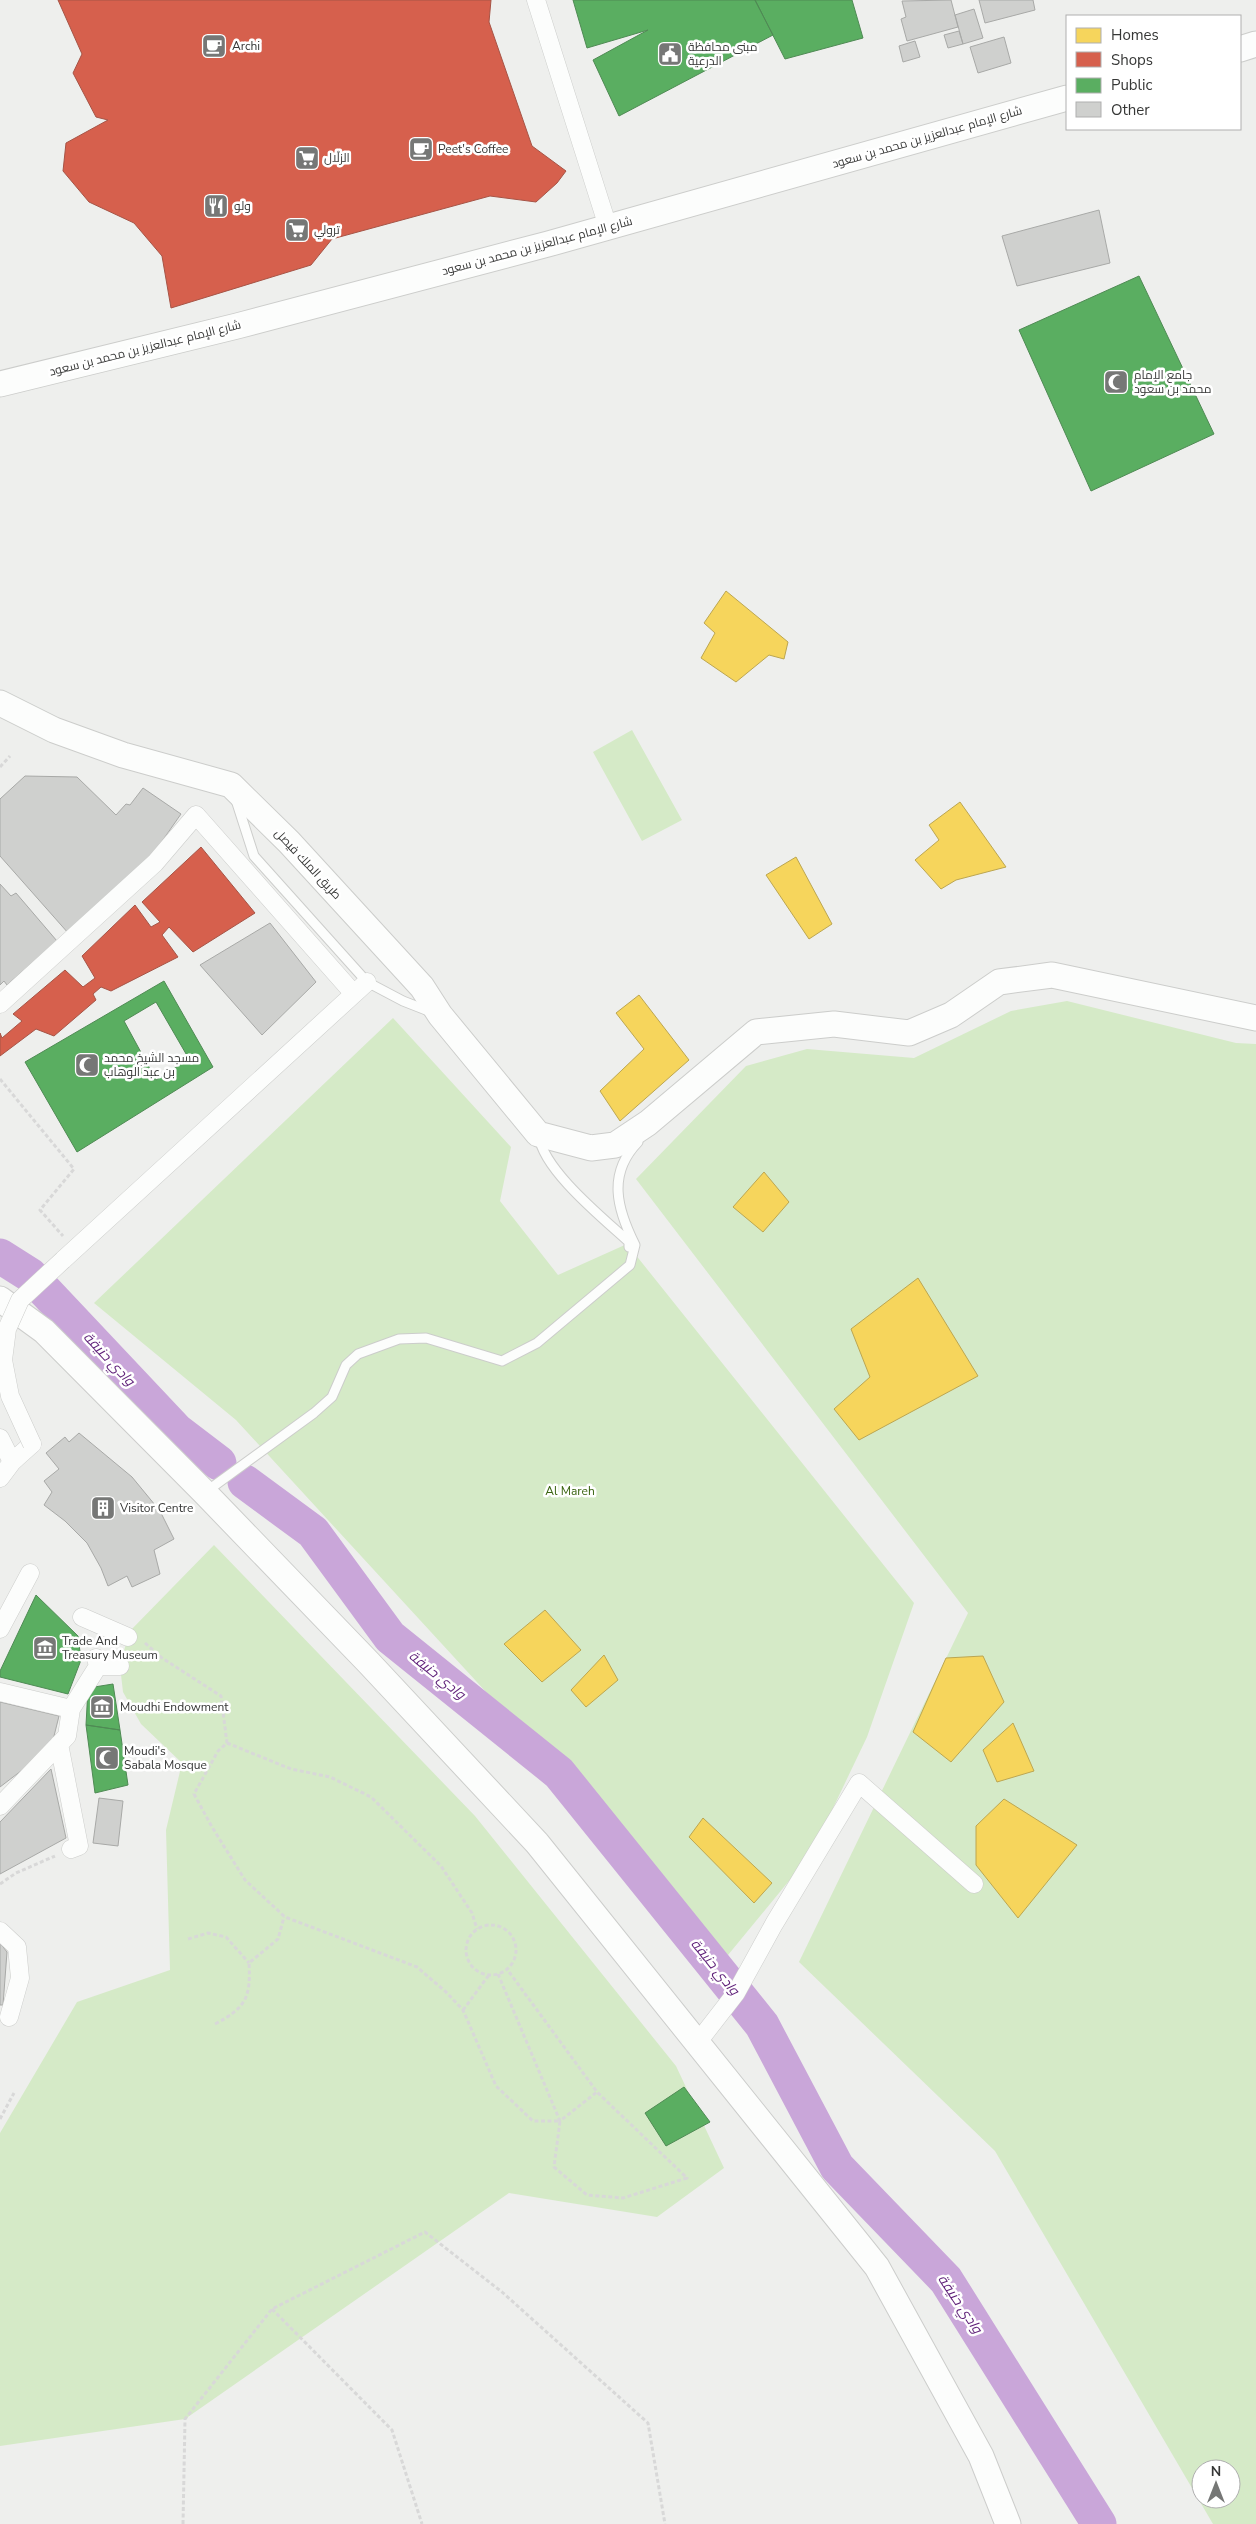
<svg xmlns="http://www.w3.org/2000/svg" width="1256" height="2524" viewBox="0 0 1256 2524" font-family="'Nunito Sans',Cairo,sans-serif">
	<rect width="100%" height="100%" fill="#eeefed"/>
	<path fill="#d5eac7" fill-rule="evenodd" d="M632 730 682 820 642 841 593 752Z
		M1067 1001 1236 1043 1256 1044V2524H1213L995 2151 799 1962 968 1613 636 1179 746 1066 807 1049 914 1058 1011 1011ZM1201 2469H1231V2499H1201Z
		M393 1018 511 1147 500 1201 558 1275 627 1244 914 1603 867 1737 811 1854 728 1955 236 1420 94 1303Z
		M214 1545 475 1816 676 2066 724 2168 657 2217 509 2193 185 2419 0 2446V2133L77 2002 170 1970 166 1830 182 1763 141 1724 123 1692 120 1666 129 1632Z"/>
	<path fill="#f6d55c" stroke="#bca651" d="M726 591 788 642 784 659 769 655 736 682 701 658 715 633 704 623Z
		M960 802 1006 867 956 880 941 889 915 860 939 840 929 825Z
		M796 857 832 924 809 939 766 875Z
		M639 995 689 1060 620 1121 600 1091 644 1049 616 1013Z
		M764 1172 789 1202 763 1232 733 1207Z
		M918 1278 978 1376 859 1440 834 1409 870 1377 851 1329Z
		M545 1610 581 1650 542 1682 504 1644Z
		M604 1655 618 1680 586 1707 571 1690Z
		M983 1656 1004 1702 951 1762 913 1732 946 1658Z
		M1013 1723 1034 1771 997 1782 983 1750Z
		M1004 1799 1077 1845 1018 1918 976 1865V1826Z
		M703 1818 772 1883 754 1903 689 1837Z"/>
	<path fill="#d6604d" stroke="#a65446" d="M58 0H491L489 22 532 146 566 171 557 183 536 202 490 196 332 239 311 265 171 308 162 256 134 223 89 202 63 171 66 143 108 120 96 117 73 73 82 54Z
		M201 847 255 913 193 952 169 927 162 935 178 957 111 991 101 987 93 994 96 1000 54 1036 36 1029 0 1056V1033L2 1038 22 1021 13 1014 65 970 83 987 95 978 82 956 135 905 151 927 160 922 142 902Z"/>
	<path fill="#5aae61" stroke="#4f8a54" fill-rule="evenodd" d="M573 0H755L773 35 619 116 593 60 648 30 587 48Z
		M755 0H852L863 38 785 59Z
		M1139 276 1214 434 1091 491 1019 330Z
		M164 981 213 1067 77 1152 25 1062ZM156 1002 189 1059 156 1080 124 1021Z
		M36 1595 78 1636 81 1660 68 1694 0 1677V1671Z
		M113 1684 120 1730 86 1725 88 1688Z
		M86 1725 120 1730 128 1785 95 1793Z
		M684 2087 710 2122 666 2146 645 2113Z"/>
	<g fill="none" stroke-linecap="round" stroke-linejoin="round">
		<path stroke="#c9a6d9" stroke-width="35" d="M0 1256 30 1275 177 1431 219 1463
			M245 1482 313 1532 390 1637 559 1773 762 2025 837 2167 946 2280 1099 2524"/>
	</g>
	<path fill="#cfd0ce" stroke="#a8a9a7" d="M951 0 958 27 907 41 901 19 906 17 902 1Z
		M979 0H1033L1035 10 985 23Z
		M974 9 983 38 963 44 955 15Z
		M959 31 963 44 948 48 944 35Z
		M1004 37 1011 63 978 73 970 47Z
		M915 41 920 57 903 62 899 46Z
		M1099 210 1110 263 1017 286 1002 236Z
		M25 776 77 777 116 815 126 804 130 805 143 788 181 814 146 864 69 934 0 856V799Z
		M0 884 11 896 16 893 57 941 7 985 4 981 0 985Z
		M270 923 316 982 262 1035 200 965Z
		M79 1433 132 1477 160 1511 174 1539 154 1550 160 1574 132 1587 127 1576 108 1586 101 1568 87 1543 65 1521 44 1505 52 1492 44 1481 59 1469 46 1453 65 1437 69 1442Z
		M0 1702 59 1716 51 1748 0 1787Z
		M51 1769 66 1838 0 1874V1822Z
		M99 1798 123 1801 118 1846 93 1843Z
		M0 1943 7 1952 3 2005H0Z"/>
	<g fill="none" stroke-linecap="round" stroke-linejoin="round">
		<defs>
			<path id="lane" d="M236 800 254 856 367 982 403 1001 431 1012
				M539 1136C543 1170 604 1219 629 1242V1247
				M207 1491 314 1413 332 1397 346 1365 358 1354 399 1339 426 1338 502 1361 537 1343 630 1265 635 1245C617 1209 607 1174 638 1142"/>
			<path id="street" d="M536 0 608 227
				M0 1004 155 863 196 815 354 994
				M63 1260 367 982
				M0 1438 12 1462
				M0 1478 12 1462 32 1444
				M82 1617 128 1637
				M0 1629 30 1573
				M98 1666H120
				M0 1692 71 1709
				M59 1744 79 1846 71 1849
				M0 1806 67 1736 71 1709 98 1666 96 1658
				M0 1931 17 1947 20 1978 9 2017
				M698 2042 736 1993 774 1924 859 1783 974 1884"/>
			<path id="secondary" d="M1240 49 1256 44
				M0 384 237 326 548 244 1067 98
				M0 703 54 730 123 755 231 785 289 842 422 987 440 1015 538 1134 591 1148 615 1145 648 1123 756 1032 834 1024 909 1033 951 1015 999 982 1052 975 1256 1018
				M0 1299 44 1331 204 1492 369 1663 537 1843 877 2267 981 2456 1008 2524"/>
		</defs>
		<use href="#lane" stroke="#cccdcb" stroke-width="11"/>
		<use href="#street" stroke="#cccdcb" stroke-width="19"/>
		<use href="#secondary" stroke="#cccdcb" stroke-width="27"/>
		<path stroke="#d8d8d8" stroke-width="3" stroke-dasharray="4 2.5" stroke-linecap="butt" d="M0 767 10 756
			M0 1079 74 1169 40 1210 63 1236
			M145 1643 162 1658 221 1696 227 1743 218 1751 194 1794 212 1827 245 1880 285 1917 417 1967 446 1992 463 2010 496 2086 533 2121H560L554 2167 587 2195 623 2198 687 2178 597 2092 507 1969
			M227 1743 291 1769 330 1777 371 1797 441 1866 472 1913 477 1929
			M0 1884 16 1873 55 1856
			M466 1950a25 25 0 1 1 50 0a25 25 0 1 1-50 0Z
			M188 1939 208 1933 226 1937 249 1963
			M498 1974 560 2121 597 2092
			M463 2010 489 1975
			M215 2024C246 2008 251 1997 249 1963L278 1939 284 1917
			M0 2119 14 2093
			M272 2309 392 2430 422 2524
			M183 2524 185 2419 272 2309 425 2232 502 2292 648 2423 665 2524"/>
		<use href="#lane" stroke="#fcfdfc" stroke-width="9"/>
		<use href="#street" stroke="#fcfdfc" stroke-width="18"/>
		<use href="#secondary" stroke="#fcfdfc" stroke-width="25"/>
		<defs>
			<path id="street-bridge" d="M32 1444 10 1396 3 1360 7 1329 20 1300 63 1260"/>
		</defs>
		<use href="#street-bridge" stroke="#cccdcb" stroke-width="19" stroke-linecap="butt"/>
		<use href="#street-bridge" stroke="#fcfdfc" stroke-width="18"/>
	</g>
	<defs>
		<symbol id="cafe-square" viewBox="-11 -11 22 22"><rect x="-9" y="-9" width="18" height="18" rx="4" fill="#767776" stroke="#fff"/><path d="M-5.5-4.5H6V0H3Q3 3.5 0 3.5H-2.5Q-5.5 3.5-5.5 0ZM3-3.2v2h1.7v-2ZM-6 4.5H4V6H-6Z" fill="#fff"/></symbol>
		<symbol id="civic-square" viewBox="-11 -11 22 22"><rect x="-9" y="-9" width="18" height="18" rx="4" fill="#767776" stroke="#fff"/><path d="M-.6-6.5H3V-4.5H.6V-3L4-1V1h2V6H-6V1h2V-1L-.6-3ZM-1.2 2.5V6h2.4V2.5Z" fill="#fff"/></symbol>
		<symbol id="supermarket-square" viewBox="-11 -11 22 22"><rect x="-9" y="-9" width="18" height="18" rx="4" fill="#767776" stroke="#fff"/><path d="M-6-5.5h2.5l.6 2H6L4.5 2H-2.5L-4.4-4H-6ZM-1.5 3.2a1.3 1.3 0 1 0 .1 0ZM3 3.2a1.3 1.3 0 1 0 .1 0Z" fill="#fff"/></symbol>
		<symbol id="restaurant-square" viewBox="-11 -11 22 22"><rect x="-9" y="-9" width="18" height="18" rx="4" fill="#767776" stroke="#fff"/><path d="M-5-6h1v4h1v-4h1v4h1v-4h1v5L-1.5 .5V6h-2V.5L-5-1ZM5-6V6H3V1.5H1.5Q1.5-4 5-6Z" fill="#fff"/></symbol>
		<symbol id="mosque-square" viewBox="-11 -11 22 22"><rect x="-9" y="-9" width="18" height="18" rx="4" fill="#767776" stroke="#fff"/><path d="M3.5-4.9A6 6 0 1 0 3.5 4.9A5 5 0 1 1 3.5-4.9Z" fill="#fff"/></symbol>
		<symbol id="building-square" viewBox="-11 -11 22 22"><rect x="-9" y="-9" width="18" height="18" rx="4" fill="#767776" stroke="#fff"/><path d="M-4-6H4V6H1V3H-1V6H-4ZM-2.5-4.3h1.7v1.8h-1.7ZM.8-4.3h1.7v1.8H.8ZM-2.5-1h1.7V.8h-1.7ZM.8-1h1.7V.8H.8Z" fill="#fff"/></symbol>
		<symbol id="museum-square" viewBox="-11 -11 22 22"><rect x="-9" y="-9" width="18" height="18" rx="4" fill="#767776" stroke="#fff"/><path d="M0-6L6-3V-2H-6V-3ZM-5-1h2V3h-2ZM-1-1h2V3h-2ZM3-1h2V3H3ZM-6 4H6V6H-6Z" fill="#fff"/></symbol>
	</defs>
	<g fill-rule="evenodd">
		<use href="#cafe-square" x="200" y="32" width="28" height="28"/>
		<use href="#civic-square" x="656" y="40" width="28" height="28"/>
		<use href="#cafe-square" x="407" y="135" width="28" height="28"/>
		<use href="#supermarket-square" x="293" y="144" width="28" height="28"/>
		<use href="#restaurant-square" x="202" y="192" width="28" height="28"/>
		<use href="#supermarket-square" x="283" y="216" width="28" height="28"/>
		<use href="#mosque-square" x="1102" y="368" width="28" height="28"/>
		<use href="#mosque-square" x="73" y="1051" width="28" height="28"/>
		<use href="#building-square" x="89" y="1494" width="28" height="28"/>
		<use href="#museum-square" x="31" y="1634" width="28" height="28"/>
		<use href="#museum-square" x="88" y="1693" width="28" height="28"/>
		<use href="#mosque-square" x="93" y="1744" width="28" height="28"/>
	</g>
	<g text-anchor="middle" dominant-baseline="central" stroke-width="5" stroke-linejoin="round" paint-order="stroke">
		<g font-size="12" fill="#363736" stroke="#fff" text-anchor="start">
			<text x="232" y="46">Archi</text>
			<text x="688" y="47">مبنى محافظة<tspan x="688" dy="14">الدرعية</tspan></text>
			<text x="438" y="149">Peet's Coffee</text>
			<text x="324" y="158">الزلّال</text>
			<text x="234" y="206">ولو</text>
			<text x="314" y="230">ترولي</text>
			<text x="1134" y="375">جامع الإمام<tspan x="1134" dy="14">محمد بن سعود</tspan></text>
			<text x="104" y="1058">مسجد الشيخ محمد<tspan x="104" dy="14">بن عبد الوهاب</tspan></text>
			<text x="120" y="1508">Visitor Centre</text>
			<text x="62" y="1641">Trade And<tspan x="62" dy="14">Treasury Museum</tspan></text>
			<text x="120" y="1707">Moudhi Endowment</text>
			<text x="124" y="1751">Moudi's<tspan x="124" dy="14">Sabala Mosque</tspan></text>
		</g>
		<g font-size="12" fill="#363736" stroke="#fff">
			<text transform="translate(927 137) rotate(-16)">شارع الإمام عبدالعزيز بن محمد بن سعود</text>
			<text transform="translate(537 246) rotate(-15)">شارع الإمام عبدالعزيز بن محمد بن سعود</text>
			<text transform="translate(145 348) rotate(-14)">شارع الإمام عبدالعزيز بن محمد بن سعود</text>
			<text transform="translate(308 864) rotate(47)">طريق الملك فيصل</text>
		</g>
		<g font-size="12" fill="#39630f" stroke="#fff">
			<text x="570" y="1491">Al Mareh</text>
		</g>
		<g font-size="14" font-style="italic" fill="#5e1f78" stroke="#fff">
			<text transform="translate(109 1359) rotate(47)">وادي حنيفة</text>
			<text transform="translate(437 1675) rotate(39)">وادي حنيفة</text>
			<text transform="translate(715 1967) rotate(51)">وادي حنيفة</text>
			<text transform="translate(960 2304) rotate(56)">وادي حنيفة</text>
		</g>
	</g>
	<rect x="1066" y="15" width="175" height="115" fill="#ffffff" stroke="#afafaf"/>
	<rect x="1076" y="28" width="25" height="15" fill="#f6d55c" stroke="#afafaf"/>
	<text x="1111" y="40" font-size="15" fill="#363736">Homes</text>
	<rect x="1076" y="52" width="25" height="15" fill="#d6604d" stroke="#afafaf"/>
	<text x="1111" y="65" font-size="15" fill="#363736">Shops</text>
	<rect x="1076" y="78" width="25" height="15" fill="#5aae61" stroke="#afafaf"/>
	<text x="1111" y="90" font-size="15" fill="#363736">Public</text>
	<rect x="1076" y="102" width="25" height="15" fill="#cfd0ce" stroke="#afafaf"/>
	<text x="1111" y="115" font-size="15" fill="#363736">Other</text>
	<g transform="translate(1216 2484)"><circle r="24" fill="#ffffff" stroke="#afafaf"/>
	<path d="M0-4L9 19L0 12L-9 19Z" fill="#767776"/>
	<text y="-8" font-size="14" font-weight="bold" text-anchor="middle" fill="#363736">N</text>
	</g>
</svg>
